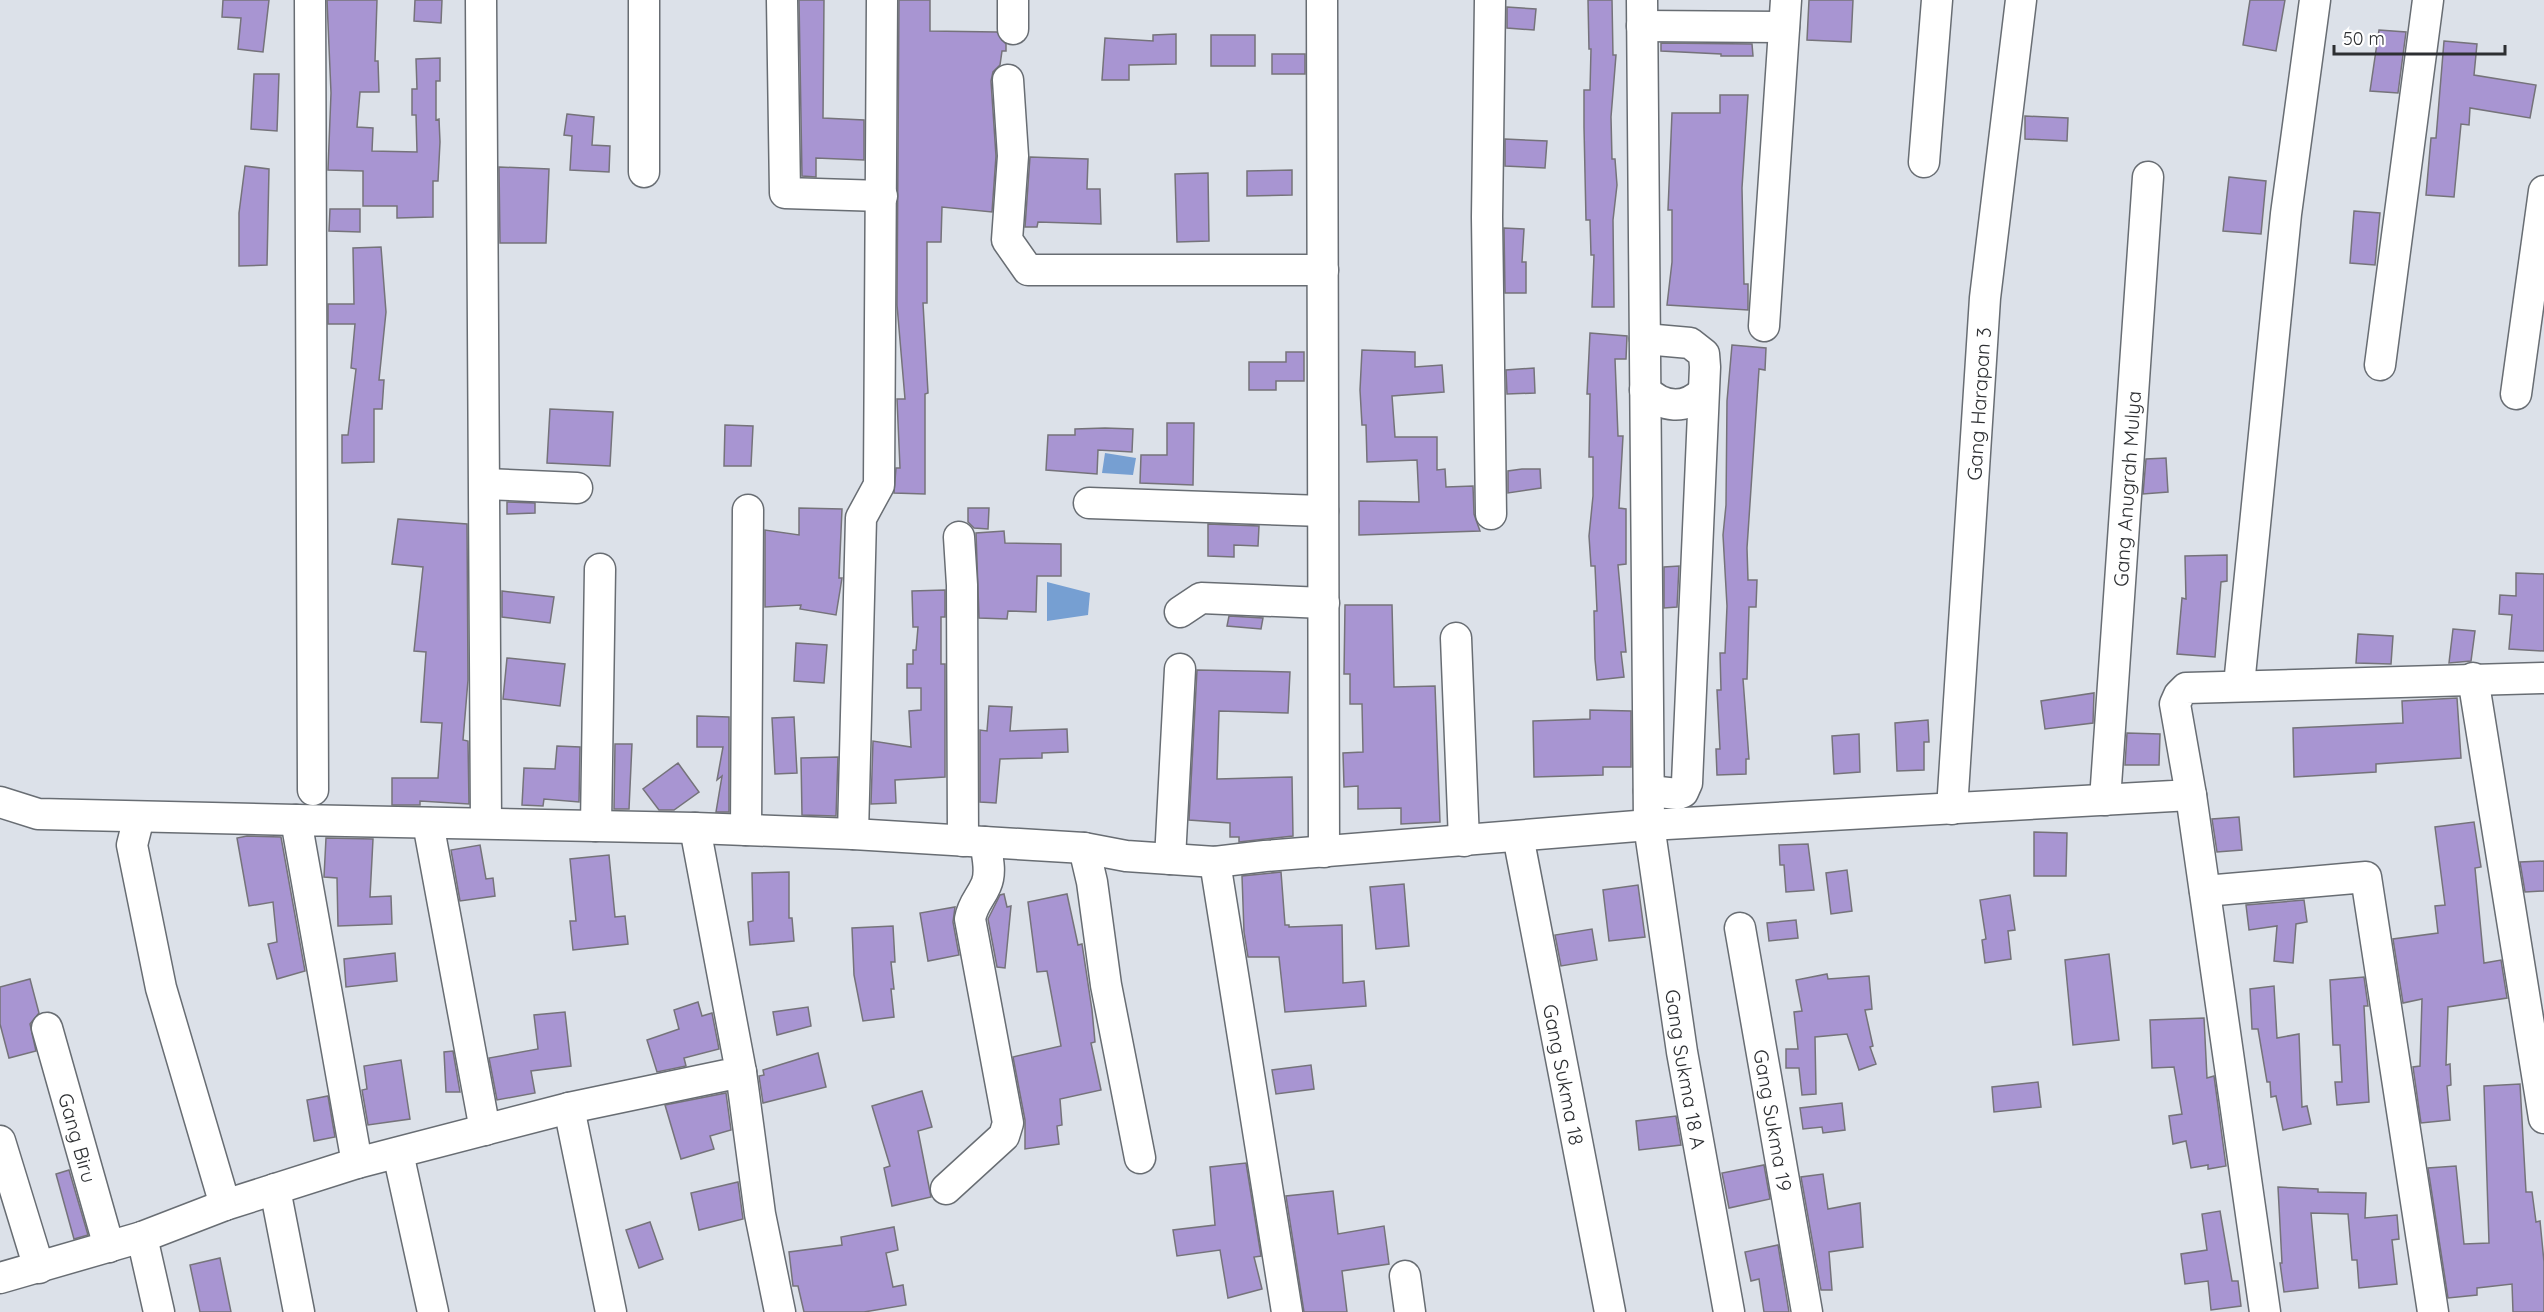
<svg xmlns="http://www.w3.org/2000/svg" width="2544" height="1312" viewBox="0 0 2544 1312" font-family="Quicksand,sans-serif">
	<rect width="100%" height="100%" fill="#dce1e9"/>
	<path fill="#769fd2" d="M1105 453 1136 458 1133 475 1102 473Z
		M1047 582 1090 593 1088 615 1047 621Z"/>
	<path fill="#a895d2" stroke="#75737a" stroke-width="1.5" d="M223 0H269L263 52 238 49 241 18 222 17Z
		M327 0H377L375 61H378L379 92H360L357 127 373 128 372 151 417 152 416 115H412V89H417L416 59 440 58V81H436V120L439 119 440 142 438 181H433V217L397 218V206H363V171L328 170 331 93Z
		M415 0H442L441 23 414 21Z
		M799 0H824L823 118 864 120V160L816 158V177L802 176Z
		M899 0H930V31L997 32 1006 44V51H1002L1000 65 993 72 991 81 996 156 992 212 942 207 941 242H927V303H923L928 393 925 394V494L894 493 896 468H900L897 399H905L897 305Z
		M1588 0H1612L1613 55H1616L1611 117 1612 159H1615L1617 185 1613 220 1614 307H1592L1594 255H1591L1590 220H1586L1584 127V90H1590L1591 49H1589Z
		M1809 0H1853L1851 42 1807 40Z
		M2250 0H2285L2276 51 2243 45Z
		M1507 7 1536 9 1534 30 1507 28Z
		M2379 30 2406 32 2398 93 2370 91Z
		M1176 34V64L1129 65V80H1102L1105 38 1153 41V35Z
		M1211 35H1255V66H1211Z
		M2444 41 2477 44 2474 75 2536 85 2530 118 2470 108 2469 125 2461 124 2454 197 2426 195 2431 138H2436Z
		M1661 43 1752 44 1753 56H1721V54L1661 51Z
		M1272 54H1305V74H1272Z
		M254 74H279L277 131 251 129Z
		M1720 95H1748L1742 188 1744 284H1748V310L1667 305 1672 262V210H1668L1672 113H1720Z
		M567 114 594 117 592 145 610 146 609 172 570 170 572 136 564 135Z
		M2025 116 2068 118 2067 141 2025 139Z
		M1505 139 1547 141 1545 168 1505 166Z
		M1030 157 1088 159 1087 189H1100L1101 224 1038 222 1037 227H1025Z
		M245 166 269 169 267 265 239 266V213Z
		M499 167 549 169 546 243H500Z
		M1292 170V195L1247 196V171Z
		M1208 173 1209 241 1177 242 1175 174Z
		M2229 177 2266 181 2261 234 2223 231Z
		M330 209H360V232L329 231Z
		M2354 211 2380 213 2375 265 2350 263Z
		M1504 228 1524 229 1522 262H1526V293H1505Z
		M381 247 386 312 379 380H384L382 409H374V462L342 463V435H348L356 369 351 368 355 324H328V304H354L353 248Z
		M1590 333 1627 336 1626 359H1615L1618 436H1623L1619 508 1626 509V564L1618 565 1626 652H1621L1624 677 1597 680 1595 659 1594 611H1597L1595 566H1591L1589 536 1593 496V457H1589L1590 394H1587Z
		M1732 345 1766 348 1765 370 1759 369 1747 548 1748 580H1757L1756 607H1749L1747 679H1743L1749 759H1746V774L1717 775 1716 749H1720L1717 690H1721L1720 653H1725L1727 606 1723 535 1726 505 1727 401Z
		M1362 350 1415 352V367L1442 365 1444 392 1392 396 1395 437H1437V470L1445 469 1446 487 1473 486 1474 514 1480 531 1359 535V501L1419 502 1417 460 1367 462 1366 425H1362L1360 390Z
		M1286 352H1304V381H1276V390H1249V362H1286Z
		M1534 368 1535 393 1507 394 1506 370Z
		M550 409 613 412 610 466 547 463Z
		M1167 423H1194L1193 485 1140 483 1141 455H1167Z
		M725 425 753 426 751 466H724Z
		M1105 428 1133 429 1132 452 1098 450 1097 474 1046 470 1048 435H1075V429Z
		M2166 458 2168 492 2143 494 2146 459Z
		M1522 469H1540L1541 488 1508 493V471Z
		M507 502 535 503V513L507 514Z
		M799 508 842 509 839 578H842L836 615 800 609 801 605 765 607V530L799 535Z
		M968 508H989L988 529 974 528 968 522Z
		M398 519 467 524 468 680 463 740 468 741 469 804 420 801V805H392V778H438L442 723 421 722 426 652 414 651 423 567 392 564Z
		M1208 524 1259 526 1258 546 1234 545V557L1208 556Z
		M1004 531 1005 543 1061 544V576H1037L1036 612 1008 611 1007 619 979 618 976 533Z
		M2227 555V581L2221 582 2215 657 2177 654 2182 598 2186 599 2185 556Z
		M1679 566 1677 607 1664 608V567Z
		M2516 573 2544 574V651L2509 649 2512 615 2499 614 2500 595 2516 596Z
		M945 590V617H941V664H945V777L895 780 896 803 871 804 873 741 911 747 909 711 921 710V688H907V664H913V650H916L918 627H913L912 591Z
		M502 591 554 597 550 623 502 617Z
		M1345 605H1392L1394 687 1435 686 1440 822 1401 824V808L1358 809V786L1344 787 1343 753 1363 752 1362 704H1350V674H1344Z
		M1229 616 1263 618 1261 629 1227 626Z
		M2453 629 2475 631 2471 661 2449 663Z
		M2358 634 2393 636 2391 664 2356 663Z
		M796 643 827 645 824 683 794 681Z
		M507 658 565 664 560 706 503 699Z
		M1197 670 1290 672 1288 713 1219 711 1217 779 1292 777 1293 836 1239 842V837H1230V823L1189 820Z
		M2094 693 2093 723 2045 729 2041 701Z
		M2457 698 2461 758 2376 764V772L2294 777 2293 728 2403 723 2402 701Z
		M989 706 1012 707 1010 731 1067 729 1068 752 1042 753V758L1000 759 996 803 980 802V730L987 731Z
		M1590 710 1631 711V767H1603V775L1534 777 1533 721 1590 719Z
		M697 716 729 717V812H716L722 776 717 780 723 747H697Z
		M794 717 797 773 775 774 772 718Z
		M1928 720 1929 742H1924V770L1897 771 1895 723Z
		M2127 733 2160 734 2159 765H2125Z
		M1859 734 1860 772 1834 774 1832 736Z
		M615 744H632L629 809H614Z
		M557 746 580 747 579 802 544 799 543 806 522 805 524 768 555 769Z
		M838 757 836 816 802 815 801 758Z
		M678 763 699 792 674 810H659L643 789Z
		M2239 817 2242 850 2217 852 2212 819Z
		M2474 822 2481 867 2475 868 2484 963 2501 960 2507 998 2448 1007 2446 1065 2450 1064 2451 1085 2447 1086 2450 1120 2421 1123 2413 1067 2420 1066 2422 999 2403 1003 2393 939 2438 933 2435 906 2445 905 2435 827Z
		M2034 832 2067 833 2066 876H2034Z
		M247 836 281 837 305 971 277 979 268 944 277 942 273 902 249 906 237 838Z
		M326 838 373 839 370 897 391 896 392 924 338 926 337 878 324 877Z
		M1808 844 1814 890 1786 892 1784 865H1780L1779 845Z
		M480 845 486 879 493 878 495 896 460 901 451 850Z
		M609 855 615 917 625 916 628 944 573 950 570 921H576L570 859Z
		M2544 861V891L2525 892 2520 862Z
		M1847 870 1852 911 1831 914 1826 873Z
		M789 872V918H792L794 941 750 945 748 922 753 921 752 873Z
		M1281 872 1285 925H1289V927L1342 925 1343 983 1364 981 1366 1006 1285 1012 1279 957H1248L1244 932 1242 876Z
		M1404 884 1409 946 1376 949 1370 887Z
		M1638 885 1645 937 1609 941 1603 890Z
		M1004 894 1007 907 1011 906 1005 968 997 967 988 919 1000 895Z
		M1067 894 1078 945 1082 944 1092 1010 1095 1042 1091 1043 1101 1090 1060 1099 1062 1125 1057 1126 1059 1144 1025 1149V1120L1013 1057 1061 1046 1047 971 1037 972 1028 902Z
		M2010 895 2015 930 2008 931 2011 959 1985 963 1982 940 1986 939 1980 900Z
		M2304 900 2307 922 2296 924 2293 963 2274 961 2277 926 2249 930 2246 905Z
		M955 907 953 922 959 955 928 961 920 913Z
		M1796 920 1798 938 1769 941 1767 923Z
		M893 926 895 962H891L894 989H891L894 1017 863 1021 854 975 852 928Z
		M1592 929 1597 960 1561 966 1555 935Z
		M395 953 397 981 346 987 344 959Z
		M2109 954 2119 1040 2073 1045 2065 960Z
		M1827 974 1828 979 1869 976 1872 1009 1865 1010 1873 1046 1870 1047 1876 1064 1859 1070 1847 1034 1815 1037 1816 1094 1802 1095 1799 1068H1786V1049H1798L1794 1012 1802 1011 1796 980Z
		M2364 977 2368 1006H2364L2369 1102 2337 1105 2335 1082H2342L2340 1045H2333L2330 980Z
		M30 979 39 1013 30 1024 36 1051 9 1058 0 1024V987Z
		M2274 986 2277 1038 2299 1034 2302 1107 2307 1106 2311 1124 2283 1130 2276 1096 2271 1097 2270 1082H2267L2258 1029H2252L2250 989Z
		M698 1002 702 1016 712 1013 719 1049 684 1058 686 1066 657 1072 647 1040 679 1029 674 1010Z
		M808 1007 811 1026 777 1035 773 1012Z
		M565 1012 571 1066 531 1071 535 1093 497 1100 489 1058 538 1049 534 1015Z
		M2204 1018 2207 1078 2214 1076 2226 1166 2208 1169V1165L2191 1168 2186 1141 2173 1144 2169 1116 2182 1114 2174 1067 2152 1068 2150 1020Z
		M453 1051 460 1092H446L444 1052Z
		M818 1053 826 1087 763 1103 759 1076 764 1075 763 1070Z
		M401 1060 410 1119 368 1125 362 1090 367 1089 364 1066Z
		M1311 1065 1314 1089 1276 1094 1272 1070Z
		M2038 1082 2041 1107 1994 1112 1992 1087Z
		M2520 1084 2526 1192H2532L2536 1222 2540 1221 2544 1262V1312H2513L2512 1284 2477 1288V1295L2448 1298 2428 1168 2456 1166 2464 1244 2489 1243 2484 1086Z
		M922 1091 932 1127 918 1131 931 1197 892 1206 884 1168 890 1166 872 1106Z
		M726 1093 731 1130 710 1136 714 1149 681 1159 665 1105Z
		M328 1096 335 1137 314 1141 307 1100Z
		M1842 1103 1845 1130 1823 1133 1822 1127 1803 1129 1800 1108Z
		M1676 1116 1681 1145 1639 1150 1636 1121Z
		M1246 1163 1261 1256 1254 1257 1262 1289 1228 1298 1220 1250 1177 1256 1173 1230 1215 1225 1210 1167Z
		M1764 1165 1770 1199 1729 1208 1722 1173Z
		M69 1170 88 1235 74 1239 56 1174Z
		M1823 1174 1828 1209 1860 1203 1863 1247 1829 1252 1832 1290H1821L1801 1177Z
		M738 1182 743 1219 699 1230 691 1193Z
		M2278 1187 2318 1189V1192L2366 1193 2365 1218 2397 1215 2399 1239 2392 1240 2397 1284 2359 1288 2357 1260H2352L2348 1214 2311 1213 2318 1288 2284 1292 2280 1263H2282Z
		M1333 1191 1338 1234 1384 1226 1389 1264 1342 1271 1347 1312H1304L1286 1196Z
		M2220 1211 2232 1281H2238L2241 1306 2211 1310 2208 1281 2185 1284 2181 1254 2207 1250 2202 1214Z
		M650 1222 663 1259 639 1268 626 1230Z
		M894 1227 898 1250 886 1253 893 1287 903 1285 906 1305 864 1312H804L798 1286H793L789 1252 842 1245 841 1237Z
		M1778 1245 1789 1312H1764L1759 1279 1751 1281 1745 1252Z
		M220 1258 231 1312H200L190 1265Z"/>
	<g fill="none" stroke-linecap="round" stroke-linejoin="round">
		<defs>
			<g id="minor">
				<path d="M310 0 313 790"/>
				<path d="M481 0 486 823"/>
				<path d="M782 0 785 193 882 196"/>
				<path d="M1322 0 1324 852"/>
				<path d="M1490 0 1487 217 1491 514"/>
				<path id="s1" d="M1642 0 1649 825 1682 1052 1729 1312"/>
				<path d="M1642 26 1784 27"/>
				<path d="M1013 29V0"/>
				<path d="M1008 80 1013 156 1007 240 1028 270H1323"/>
				<path d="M1924 162 1937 0"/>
				<path d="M644 172V0"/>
				<path d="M1764 326 1786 0"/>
				<path d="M1645 339 1690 343 1704 354 1705 367 1687 783 1683 792 1678 794 1649 791"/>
				<path d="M2380 365 2428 0"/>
				<path d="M1645 390C1663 408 1685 410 1703 392"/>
				<path d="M2516 394 2544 191"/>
				<path d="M485 484 577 488"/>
				<path d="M1089 503 1323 511"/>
				<path d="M959 537 962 585 963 841"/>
				<path d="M1180 612 1201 598 1324 603"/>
				<path d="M1456 638 1464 841"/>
				<path d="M2473 678 2544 1118"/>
				<path d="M2239 685 2286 214 2315 0"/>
				<path d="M2191 795 2265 1312"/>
				<path id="s2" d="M2105 800 2148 177"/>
				<path d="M0 802 38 814 296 820"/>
				<path id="s3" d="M1952 809 1985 298 2021 0"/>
				<path d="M139 817 132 845 161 988 225 1205"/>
				<path d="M428 823 485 1130"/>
				<path d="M596 826 600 569"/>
				<path d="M746 830 748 510"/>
				<path d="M853 834 861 518 879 485 882 0"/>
				<path id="s4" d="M1518 836 1610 1312"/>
				<path d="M1084 848 1092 882 1106 985 1140 1158"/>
				<path d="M1170 859 1180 669"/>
				<path d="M1215 862 1287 1312"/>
				<path d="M2205 891 2366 877 2433 1312"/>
				<path id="s5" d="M1740 928 1807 1312"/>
				<path id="s6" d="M47 1028 109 1247"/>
				<path d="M741 1072 760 1214 780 1312"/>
				<path d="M569 1108 611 1312"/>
				<path d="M0 1141 39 1268"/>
				<path d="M398 1153 433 1312"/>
				<path d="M357 1163 296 820 695 828 853 834 1084 848 1126 856 1215 862 1265 856 1649 825 2191 795 2175 704 2179 695 2186 688 2544 678"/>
				<path d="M275 1189 299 1312"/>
				<path d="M946 1189 1004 1136 1008 1123 970 919C973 903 980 899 986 885 992 872 987 855 985 842"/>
				<path d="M142 1237 159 1312"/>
				<path d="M1405 1276 1410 1312"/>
				<path d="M0 1278 142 1237 225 1205 357 1163 569 1108 741 1072 695 828"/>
			</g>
		</defs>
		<use href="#minor" stroke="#686d73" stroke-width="33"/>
		<use href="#minor" stroke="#fff" stroke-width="30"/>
	</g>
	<g text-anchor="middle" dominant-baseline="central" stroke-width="4.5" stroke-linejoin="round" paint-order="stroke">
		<g font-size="20" fill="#2d2f32" stroke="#fff">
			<text stroke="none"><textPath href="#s3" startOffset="406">Gang Harapan 3</textPath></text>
			<text stroke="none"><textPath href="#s2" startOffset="312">Gang Anugrah Mulya</textPath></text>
			<text stroke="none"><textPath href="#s1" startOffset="1072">Gang Sukma 18 A</textPath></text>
			<text stroke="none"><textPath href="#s4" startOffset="243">Gang Sukma 18</textPath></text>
			<text stroke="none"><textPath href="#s5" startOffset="195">Gang Sukma 19</textPath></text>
			<text stroke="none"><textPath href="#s6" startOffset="114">Gang Biru</textPath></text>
		</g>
	</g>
	<path d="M2334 45v9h171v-9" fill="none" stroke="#2d2f32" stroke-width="3"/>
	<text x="2343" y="45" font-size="18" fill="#2d2f32" stroke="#ffffff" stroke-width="4.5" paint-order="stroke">50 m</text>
</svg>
